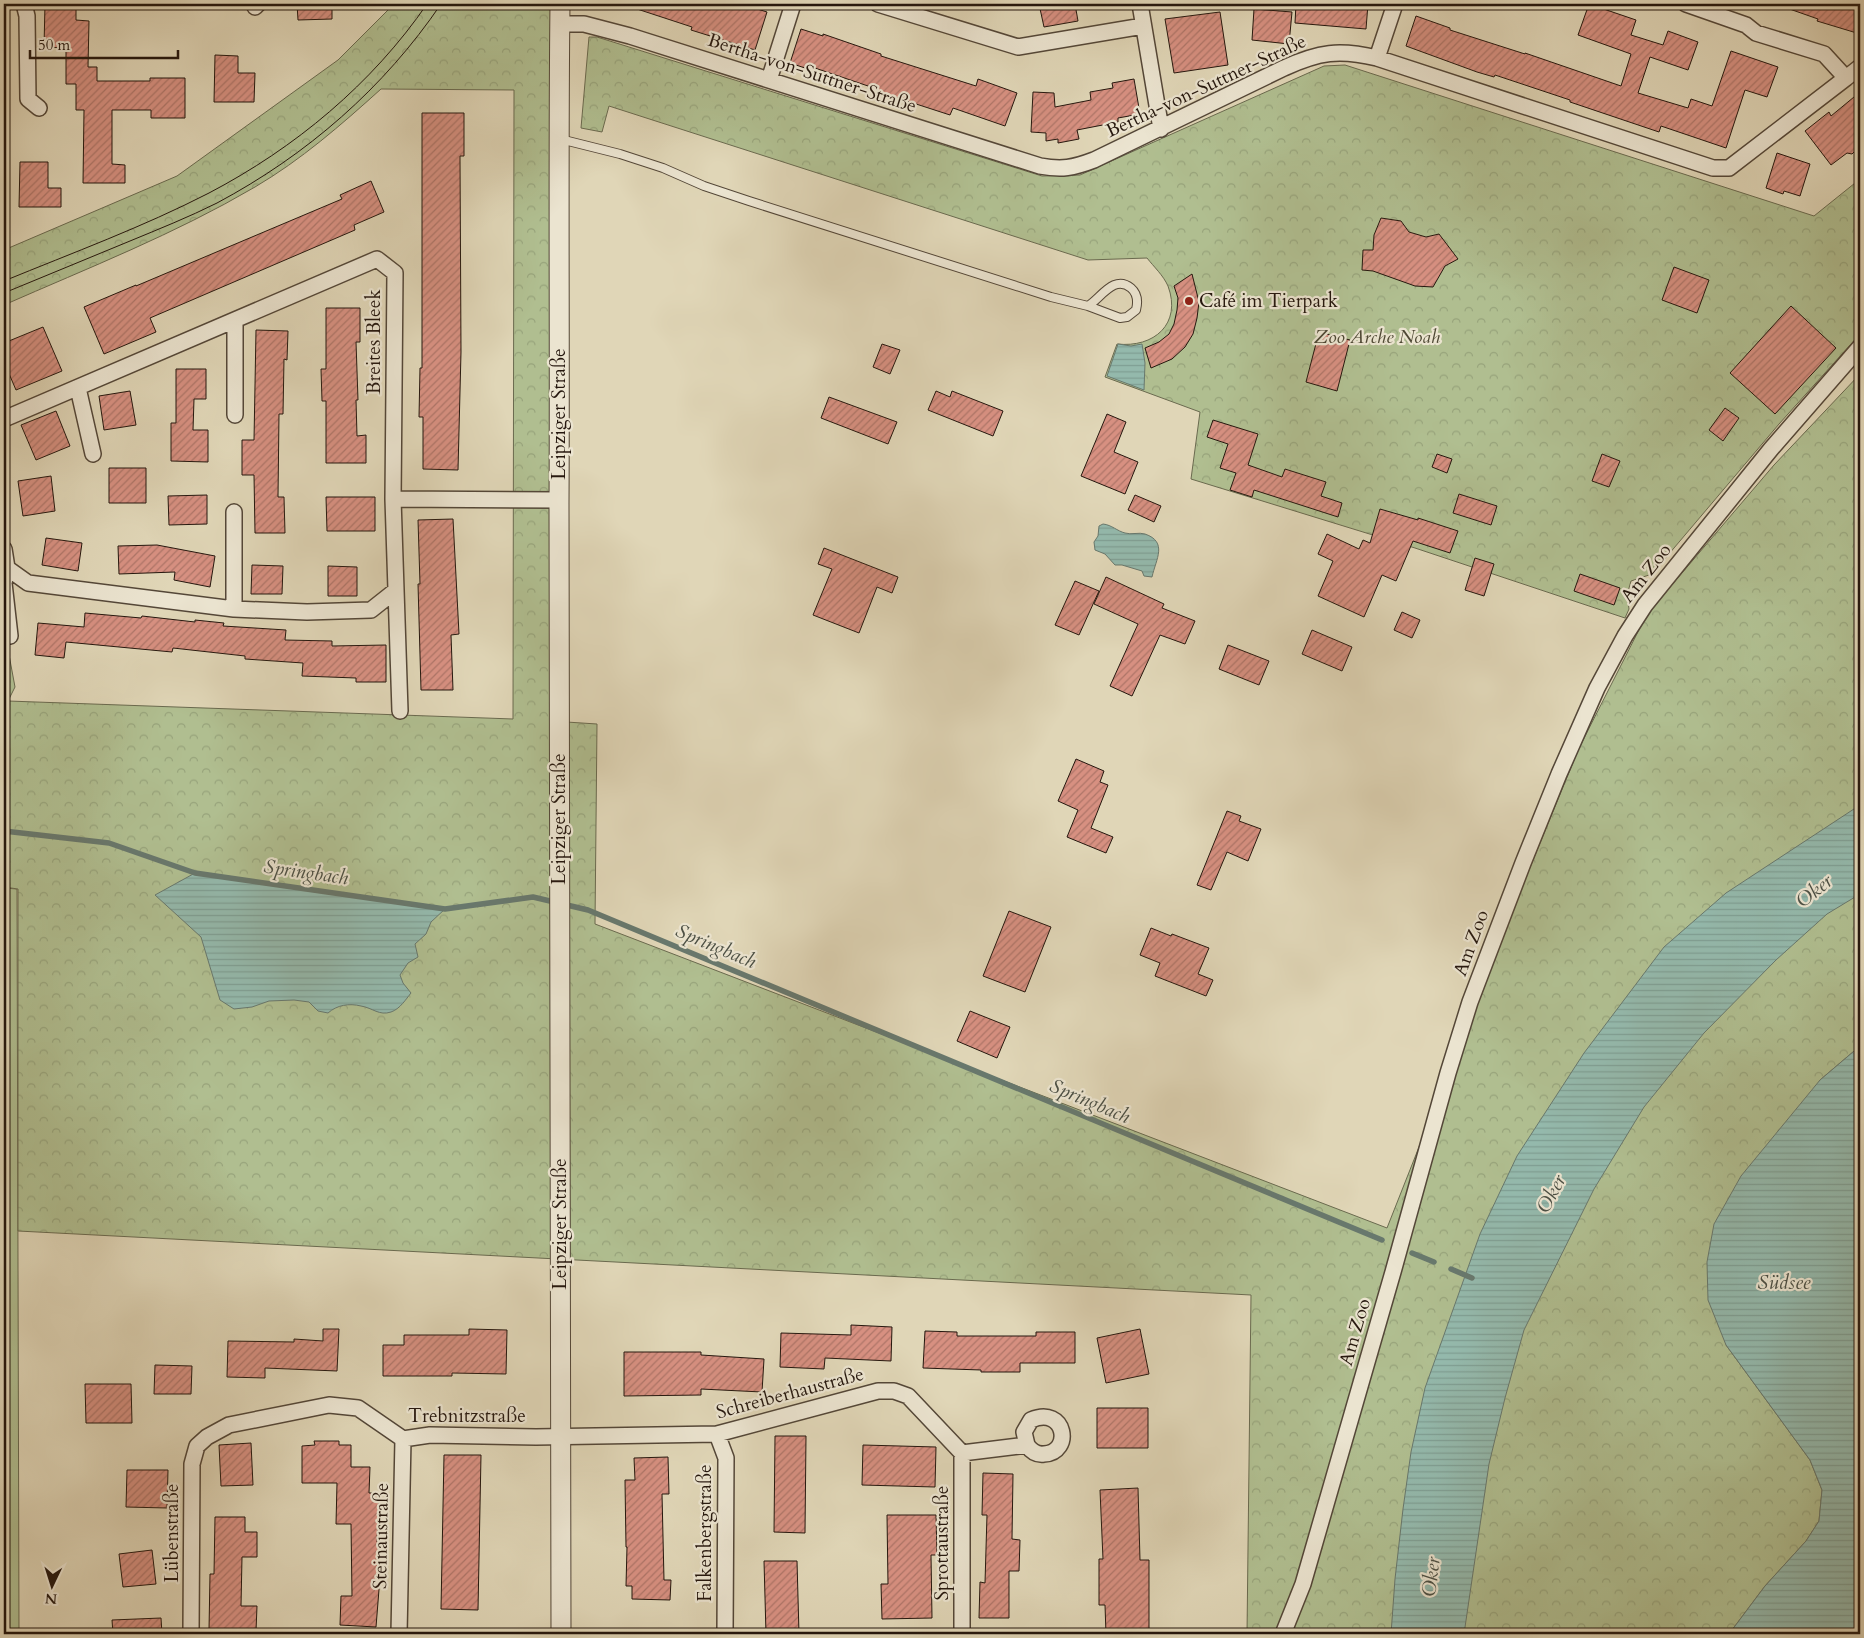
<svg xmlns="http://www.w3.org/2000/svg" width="1864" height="1638" viewBox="0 0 1864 1638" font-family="Cardo,serif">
	<defs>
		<pattern id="park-crowns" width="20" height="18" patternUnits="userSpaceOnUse" patternTransform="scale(1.25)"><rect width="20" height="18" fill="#b0be90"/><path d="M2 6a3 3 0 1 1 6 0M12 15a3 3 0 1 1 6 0" fill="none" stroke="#97a37b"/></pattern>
		<pattern id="water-rules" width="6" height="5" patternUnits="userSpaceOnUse" patternTransform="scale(1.25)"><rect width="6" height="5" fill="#94b9ac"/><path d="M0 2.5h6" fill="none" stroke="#7f9e93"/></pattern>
		<pattern id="building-hatch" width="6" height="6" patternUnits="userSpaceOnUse" patternTransform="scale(1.25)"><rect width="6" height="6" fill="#d79081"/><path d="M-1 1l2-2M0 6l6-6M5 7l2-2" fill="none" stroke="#ae7568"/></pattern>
	</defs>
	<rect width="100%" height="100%" fill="#e0d6b7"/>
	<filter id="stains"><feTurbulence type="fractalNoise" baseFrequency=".004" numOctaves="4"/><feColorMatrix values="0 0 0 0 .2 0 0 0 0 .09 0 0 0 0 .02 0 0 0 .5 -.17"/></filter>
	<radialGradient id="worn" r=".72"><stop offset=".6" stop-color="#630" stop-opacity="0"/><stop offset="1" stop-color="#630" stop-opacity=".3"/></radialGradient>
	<path fill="#b0be90" stroke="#6a6a4f" d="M4 888 17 889 19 1634H4Z"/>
	<path fill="url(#park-crowns)" stroke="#6a6a4f" d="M394 4H569L551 721 597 724 595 924 1387 1228 1519 894 1579 748 1647 614 1774 465 1860 374V1046L1820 1080 1726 1345 1810 1460 1822 1490 1819 1521 1806 1541 1765 1586 1729 1634H1247L1251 1295 18 1231V889L4 887V628L15 687 8 701 513 719 514 90 381 89C341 125 301 160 255 187 175 234 88 268 4 305V250L177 176 338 60Z
		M589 37H597L1042 176 1080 175 1324 66 1345 65 1814 216 1860 179V334L1779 424 1652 574 1631 581 1627 595 1629 609 1625 618 1415 548 1191 479 1200 412 1105 377 1117 344C1154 348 1182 324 1168 286 1163 275 1154 267 1147 258L1088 260 609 106 602 132 581 128Z"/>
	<path fill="url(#water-rules)" stroke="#68786d" d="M1118 344 1131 346 1142 344 1145 363 1144 390 1107 376Z
		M1103 524C1112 525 1117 531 1125 533 1131 535 1139 532 1145 534 1168 542 1156 559 1152 577L1144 576 1142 571 1122 565H1115L1105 554 1095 550 1094 542 1098 536 1099 526Z
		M1860 805V894L1827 914 1776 960 1704 1033 1644 1107 1594 1189 1524 1330 1505 1398 1489 1464 1464 1634H1391L1395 1579 1403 1509 1411 1452 1425 1388 1480 1234 1517 1156 1584 1053 1664 947 1726 893Z
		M195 873 445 909 431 922 426 934 415 944 418 957 408 963 400 975 403 983 411 993C406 999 400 1009 391 1012 379 1016 373 1008 361 1006 349 1003 337 1005 328 1013L318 1011 309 1002 294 1000 269 1001 252 1007 234 1009 220 1000 201 937 155 895Z
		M1860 1046V1634H1729L1765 1586 1806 1541 1819 1521 1822 1490 1810 1460 1726 1345 1708 1300 1707 1262 1714 1224 1741 1176 1820 1080Z"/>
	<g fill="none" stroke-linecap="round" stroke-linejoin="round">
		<path stroke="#68786d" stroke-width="5.5" d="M4 831 109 843 195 873 445 909 533 897 588 910 1382 1240
			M1412 1253 1434 1262
			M1451 1269 1472 1278"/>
	</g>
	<path fill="url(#building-hatch)" stroke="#25170e" d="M45 4H76V20L89 21 88 67H97V81H150V78H185V118H151V110H112V164L125 165V183H83L84 110H76V84H66V48L44 47Z
		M297 4H332V19L298 20Z
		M631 4H741L767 12 755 50 691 30 692 27 631 7Z
		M1039 4H1075L1078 21 1044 27Z
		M1296 4H1368L1366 29 1295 23Z
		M1589 4 1636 20 1631 35 1663 45 1668 31 1698 42 1688 70 1650 57 1638 93 1688 108 1691 99 1712 106 1731 51 1778 67 1767 97 1745 90 1726 148 1661 126 1659 132 1570 102V100L1495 75 1494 77 1477 72 1406 46 1416 16 1450 28V30L1525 54V53L1621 86 1631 54 1578 35Z
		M1781 4H1860V34L1817 21 1818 19 1781 6Z
		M1254 9 1292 12 1289 44 1252 40Z
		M1220 12 1228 65 1174 73 1165 19Z
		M801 29 823 36V34L881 54V56L976 86 978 79 1017 93 1005 126 953 108 950 115 870 89 871 87 812 67 811 70 790 63Z
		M215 55 238 56V73H255L254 102H214Z
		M1134 79 1140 114 1118 118V122L1077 130 1079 139 1058 143V139L1046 141V133L1031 132 1033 92 1054 93 1055 107 1091 100 1090 92 1113 88 1112 83Z
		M1860 92V146L1852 154 1847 153 1831 165 1805 131 1829 112 1831 116Z
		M422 113H464V156H460L461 352 458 470 423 469V417H419L420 368H422Z
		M1777 153 1810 164 1800 196 1784 191 1783 194 1766 188Z
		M20 162H48V188H61V207H19Z
		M371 181 384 212 354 225 355 230 150 318 156 332 104 354 84 307 136 285V286L342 199 340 195Z
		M1381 218 1401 221 1409 232 1426 237 1439 234 1458 259 1445 266 1433 287 1415 286 1373 271 1362 270 1363 250H1373L1374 235Z
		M1674 267 1709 280 1697 313 1662 300Z
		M1192 274 1199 302 1197 318 1193 334 1185 347 1172 359 1151 368 1145 348 1159 342 1169 334 1174 324 1177 310 1178 298 1174 286Z
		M1791 306 1836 348 1775 414 1730 373Z
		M326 308H360V342H356L358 400H356L357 436 366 435V463H326V401H322L321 369H326Z
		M43 327 62 371 16 390 4 362V343Z
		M256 330 288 331 287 360 284 359 283 414H279L278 497H284L285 533H255L254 475H242V440H254Z
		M1319 332 1350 340 1337 391 1306 382Z
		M882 344 900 350 890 374 873 367Z
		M176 369H206V399H194L193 430H208V462L171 461V423H176Z
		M130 391 136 425 104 430 99 396Z
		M936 391 950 397 952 391 1003 411 993 436 928 410Z
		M829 397 897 422 888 444 821 418Z
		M1725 408 1739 418 1723 441 1709 430Z
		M56 411 70 446 36 460 21 425Z
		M1107 414 1126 422 1114 452 1138 462 1125 494 1081 476Z
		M1213 420 1258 434 1248 465 1282 477 1285 469 1326 482 1321 496 1342 503 1338 517 1254 490 1252 497 1230 490 1236 473 1220 468 1228 444 1207 437Z
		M1437 454 1452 459 1447 473 1432 467Z
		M1602 454 1620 461 1609 487 1592 481Z
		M109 468H146V503H109Z
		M51 476 55 511 23 516 18 481Z
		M1459 494 1497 506 1491 525 1453 513Z
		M207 495V524L169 525 168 496Z
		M1135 495 1161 506 1154 522 1128 510Z
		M326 497H375V531H327Z
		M1380 509 1418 520V518L1458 531 1450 553 1413 541 1396 581 1382 575 1364 617 1318 596 1333 561 1318 554 1327 534 1359 549 1363 540 1370 543Z
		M453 519 459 634 451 635 453 690H421L418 584H420L418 520Z
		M46 538 82 543 78 571 42 565Z
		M157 545 215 556 210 587 174 580 175 572 119 574 118 546Z
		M824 548 898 577 892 593 877 587 859 633 813 615 832 569 818 564Z
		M1475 558 1494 564 1484 596 1465 590Z
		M252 565 283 566 282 594H251Z
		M328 566 357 567V596H328Z
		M1580 574 1620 588 1614 605 1574 591Z
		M1106 577 1164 604 1162 608 1195 621 1185 644 1160 635 1132 696 1110 686 1138 624 1094 604Z
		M1075 581 1099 591 1079 635 1055 625Z
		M1402 612 1420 620 1412 638 1394 630Z
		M85 613 141 618 142 616 195 622V620L224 623 223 626 286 630 285 640 332 641V646L386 645V682H356V678L302 676 303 663 245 659V656L173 648 172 652 66 642 64 658 35 655 38 623 84 627Z
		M1312 630 1352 647 1342 671 1302 654Z
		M1228 645 1269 661 1259 685 1219 669Z
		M1076 759 1104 771 1100 782 1108 785 1091 828 1113 837 1106 853 1067 837 1078 810 1058 801Z
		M1227 811 1241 816 1239 821 1261 829 1248 861 1227 852 1211 890 1197 885Z
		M1009 911 1051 927 1025 992 983 976Z
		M1151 928 1171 936 1172 934 1209 948 1198 974 1213 980 1206 996 1155 976 1160 963 1140 955Z
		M970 1011 1010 1027 997 1058 957 1041Z
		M851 1325 892 1327 891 1361 825 1358 824 1369 780 1367 781 1333 851 1335Z
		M323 1329H339L337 1371 265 1368V1378L227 1377 228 1341 294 1342V1339L323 1341Z
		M469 1329 507 1330 506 1374 452 1373V1376H383V1345H404V1335H469Z
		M1140 1329 1149 1374 1106 1383 1097 1338Z
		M925 1331 957 1332V1336H1036V1332H1075V1363H1020V1372H981V1370L923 1368Z
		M624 1352H701V1355L764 1359 762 1392 701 1389V1395L624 1396Z
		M155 1365 192 1366 191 1394H154Z
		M85 1384H131L132 1423H86Z
		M1097 1408H1148V1448H1097Z
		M775 1436H806L805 1533 774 1532Z
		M314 1441H339V1445H351V1467H370L369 1493H379L377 1542H379L380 1577 376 1627 340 1625 341 1596H352L351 1524H336L337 1483H302V1446L315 1445Z
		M251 1443 253 1485 221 1486 219 1445Z
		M863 1445 936 1447 935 1487 862 1485Z
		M444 1455H481L478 1610 441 1609Z
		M668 1457 669 1494H662L664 1580H671L670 1600 632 1599V1586H626L627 1547H626L625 1480H635L634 1458Z
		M127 1470H168L167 1508 126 1507Z
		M983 1473 1013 1474 1012 1539 1020 1540 1019 1571H1009V1618H979L980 1582 985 1583 987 1515H982Z
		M1138 1488 1140 1560H1149V1634H1106L1105 1605H1099V1559H1103L1100 1490Z
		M887 1515H936L937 1555H931L932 1618 882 1619 881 1584H888Z
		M215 1517H245V1532H257V1557H242L241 1606H257L256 1631 209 1630 210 1574H214Z
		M152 1550 156 1584 123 1587 119 1554Z
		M764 1561H797L799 1634H766Z
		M161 1618 162 1634H113L112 1620Z"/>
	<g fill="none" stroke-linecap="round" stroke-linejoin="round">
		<defs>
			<path id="service" d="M560 139 620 154 663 168 704 186 749 201 1051 297 1088 306 1120 318 1127 317 1136 310C1138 302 1138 294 1131 288 1114 274 1101 298 1088 306"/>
			<path id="minor" d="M24 4 27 16 28 99 39 108
				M878 4 1018 47 1143 26
				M1140 4 1161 129
				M1686 4 1746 25 1756 33 1824 54 1846 78 1860 67
				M255 7 258 4
				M559 24H584L630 36 1040 166C1062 170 1073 168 1094 160L1284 68C1319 52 1339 49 1377 58L1713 168H1729L1846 78
				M1377 58 1395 4
				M769 80 793 4
				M235 320V415
				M78 388 93 454
				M4 419 377 259 395 273 393 499 400 711
				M393 499 559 500
				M4 549 7 568 4 583 10 636
				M7 568 28 583 234 609 307 612 371 610 395 591
				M234 609V512
				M717 1434 726 1458 725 1634
				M191 1634 192 1464 197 1446 207 1437 229 1425 329 1405 358 1408 403 1439 430 1435 536 1437 717 1434 878 1391H894L908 1396 962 1453 1027 1445C1031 1451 1036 1455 1044 1454 1073 1453 1066 1405 1031 1420L1024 1432 1027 1445
				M399 1634 403 1439
				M962 1634V1453
				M1283 1634 1303 1584 1393 1272 1448 1073 1470 1002 1523 863 1559 774 1597 688 1625 636 1645 605 1771 449 1860 347"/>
			<path id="tertiary" d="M560 4C558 170 560 337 559 504 559 880 561 1257 561 1634"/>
		</defs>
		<use href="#service" stroke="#544738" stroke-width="10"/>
		<use href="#minor" stroke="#544738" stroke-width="18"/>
		<use href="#tertiary" stroke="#544738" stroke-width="21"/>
		<use href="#service" stroke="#ebe4d0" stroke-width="8"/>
		<use href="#minor" stroke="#ebe4d0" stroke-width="15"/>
		<use href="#tertiary" stroke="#ebe4d0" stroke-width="19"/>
		<path stroke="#25170e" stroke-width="1" d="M4 281C72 253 143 227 209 193 295 148 372 84 427 4
			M4 293C46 276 88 258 130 241 159 229 189 217 217 203 307 155 384 88 441 4"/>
	</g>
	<circle fill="#8f2418" stroke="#ebe4d0" stroke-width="2" cx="1189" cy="301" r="5"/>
	<g text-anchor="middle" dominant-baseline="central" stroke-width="4.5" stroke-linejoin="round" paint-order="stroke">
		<g font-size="19" fill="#25170e" stroke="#ebe4d0">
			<text transform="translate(812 73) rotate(18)">Bertha-von-Suttner-Straße</text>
			<text transform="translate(1206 86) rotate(-25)">Bertha-von-Suttner-Straße</text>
			<text transform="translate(374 342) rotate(-90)">Breites Bleek</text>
			<text transform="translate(559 414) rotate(-90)">Leipziger Straße</text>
			<text transform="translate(1646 573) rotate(-52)">Am Zoo</text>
			<text transform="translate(559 819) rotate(-90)">Leipziger Straße</text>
			<text transform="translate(1471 943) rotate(-70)">Am Zoo</text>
			<text transform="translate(560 1224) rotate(-90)">Leipziger Straße</text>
			<text transform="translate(1355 1332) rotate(-74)">Am Zoo</text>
			<text transform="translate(790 1393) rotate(-15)">Schreiberhaustraße</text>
			<text x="467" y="1416">Trebnitzstraße</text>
			<text transform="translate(172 1533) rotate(-90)">Lübenstraße</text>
			<text transform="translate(705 1533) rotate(-90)">Falkenbergstraße</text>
			<text transform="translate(381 1536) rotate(-89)">Steinaustraße</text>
			<text transform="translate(942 1543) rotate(-90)">Sprottaustraße</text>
		</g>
		<g font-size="19" fill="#25170e" stroke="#ebe4d0" text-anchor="start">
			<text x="1199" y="301">Café im Tierpark</text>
		</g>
		<g font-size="19" font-style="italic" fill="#4f4935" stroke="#ebe4d0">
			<text x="1377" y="337">Zoo Arche Noah</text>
		</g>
		<g font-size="20" font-style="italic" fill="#4c5045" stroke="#ebe4d0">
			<text transform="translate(306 872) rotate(8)">Springbach</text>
			<text transform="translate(1814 891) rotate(-39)">Oker</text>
			<text transform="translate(716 946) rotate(23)">Springbach</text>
			<text transform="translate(1090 1101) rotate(23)">Springbach</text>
			<text transform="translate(1551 1194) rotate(-63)">Oker</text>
			<text x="1784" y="1282">Südsee</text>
			<text transform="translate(1431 1577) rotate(-84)">Oker</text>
		</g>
	</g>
	<rect width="1864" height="1638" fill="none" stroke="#e0d6b7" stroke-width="20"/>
	<rect x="5" y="5" width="1854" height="1628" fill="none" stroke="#25170e" stroke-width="2.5"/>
	<rect x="10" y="10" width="1844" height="1618" fill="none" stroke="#25170e"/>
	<g transform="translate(52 1586) rotate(184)" stroke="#ebe4d0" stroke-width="4" paint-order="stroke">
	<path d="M0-4L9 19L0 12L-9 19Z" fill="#25170e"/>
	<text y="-8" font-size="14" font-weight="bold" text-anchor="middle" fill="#25170e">N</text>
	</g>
	<path d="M30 50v8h148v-8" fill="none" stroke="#25170e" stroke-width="2.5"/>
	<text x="38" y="50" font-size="15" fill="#25170e" stroke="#ebe4d0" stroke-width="4" paint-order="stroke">50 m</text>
	<rect width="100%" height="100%" filter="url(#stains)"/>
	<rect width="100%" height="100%" fill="url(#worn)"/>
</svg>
